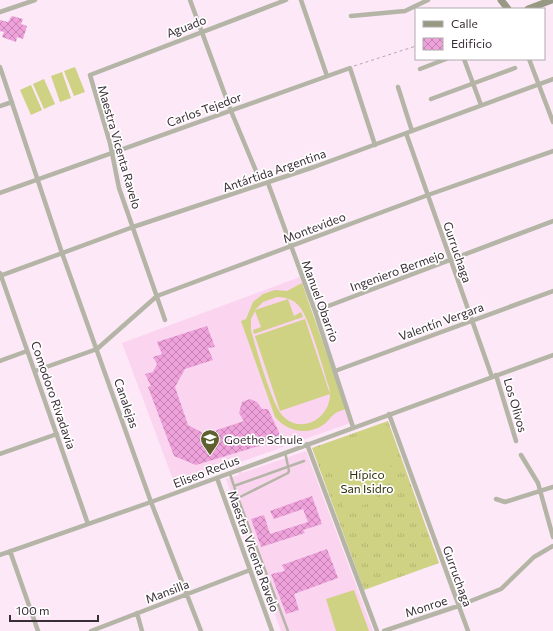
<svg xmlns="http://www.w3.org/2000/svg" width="553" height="631" viewBox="0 0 553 631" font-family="Commissioner,sans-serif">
	<defs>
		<pattern id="grass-tufts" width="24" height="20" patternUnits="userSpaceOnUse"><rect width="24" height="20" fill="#ced282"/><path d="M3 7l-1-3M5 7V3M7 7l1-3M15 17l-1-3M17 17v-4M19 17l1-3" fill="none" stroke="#b2b571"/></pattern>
		<pattern id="building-cross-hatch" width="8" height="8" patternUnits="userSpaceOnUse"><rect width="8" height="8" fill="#efa1db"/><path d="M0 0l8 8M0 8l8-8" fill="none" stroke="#c384b2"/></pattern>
	</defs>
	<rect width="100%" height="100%" fill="#fce8f6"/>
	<path fill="#fbd4f0" d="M300 277 350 423 238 463 242 473 306 451 373 631H281L226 479 239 475 235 463 175 485 122 343Z"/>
	<path fill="url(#grass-tufts)" d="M388 421 439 563 364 590 312 448Z"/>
	<path fill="#ced282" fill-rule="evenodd" d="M75 67 85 92 74 96 64 71Z
		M62 72 71 98 60 102 51 76Z
		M44 79 55 104 44 109 33 84Z
		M31 85 42 110 31 115 20 90Z
		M302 283 346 409C329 414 335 416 323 425 306 436 287 431 275 417L241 321 246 319 253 302 263 294 275 290 287 291ZM277 297C286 297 294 300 299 306 310 318 323 370 329 387 336 416 301 438 281 414 272 403 255 346 251 330V319L255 311 261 327 253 330 254 334 303 317 301 312 294 316 288 299 255 310 263 302Z
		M305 319 330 394 280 411 255 336Z
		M387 425 400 463 369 474 378 500 345 511 323 448Z
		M354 590 369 631H336L326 599Z"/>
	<path fill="url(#building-cross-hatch)" d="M12 16 23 19 21 24 27 26 23 39 17 37 16 42 2 37 4 32 0 31V20L8 22Z
		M207 326 215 347 208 348 213 360 185 369 175 387 188 425 205 434 244 421 239 413 242 402 250 399 257 402 262 409H268L282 439 196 465 174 456 148 387 151 386 145 374 153 372 157 364 153 357 162 354 157 342Z
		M312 496 322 524 303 530 305 533 261 547 251 519 264 515 270 534 308 522 303 509 274 519 270 511Z
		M327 549 338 578 294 594 299 610 286 614 271 574 285 571 282 565Z"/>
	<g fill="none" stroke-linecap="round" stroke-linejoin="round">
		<path stroke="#b6a5b1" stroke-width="1" stroke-dasharray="3 3" stroke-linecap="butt" d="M354 66 416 46"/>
		<path stroke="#b4b5a6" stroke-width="2.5" d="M285 452 289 471 288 473 238 498 288 631
			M230 474 238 498
			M234 486 304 461"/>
		<path stroke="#b4b5a6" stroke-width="4.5" d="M190 0 231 111 256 171
			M301 0 327 76
			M0 12 35 0
			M351 16 405 11 428 0
			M464 59 481 105
			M529 59 553 122
			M0 67 62 253 151 502 201 631
			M420 69 446 59
			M398 87 412 131
			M431 99 515 68
			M0 106 12 102
			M406 133 492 377
			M268 183 315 311 353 427
			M0 193 350 68 375 145
			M0 273 88 524
			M0 276 133 227 314 167 553 79
			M315 311 553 221
			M165 320 119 188 110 143 90 75 286 0
			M0 361 27 351
			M35 371 97 349 157 296 428 195 553 151
			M335 371 553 291
			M496 375 516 441
			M389 414 468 631
			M307 444 377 631
			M0 454 57 434
			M521 455 538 483 553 537
			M217 478 272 631
			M496 499 505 502 553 487
			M10 551 38 631
			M0 555 151 502 553 355
			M137 613 142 631
			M91 631 250 570
			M384 631 458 606 501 589 534 557 553 546"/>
		<path stroke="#979983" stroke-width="7" d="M501 0 508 9
			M528 9 552 0"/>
	</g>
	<defs>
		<symbol id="school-pin" viewBox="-11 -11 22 30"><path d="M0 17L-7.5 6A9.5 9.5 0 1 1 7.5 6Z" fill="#5e602d" stroke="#fff"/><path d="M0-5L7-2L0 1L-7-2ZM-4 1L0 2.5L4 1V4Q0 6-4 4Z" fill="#fff"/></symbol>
	</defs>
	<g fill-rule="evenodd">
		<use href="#school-pin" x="199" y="428" width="22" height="30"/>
	</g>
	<g text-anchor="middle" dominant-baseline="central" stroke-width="3.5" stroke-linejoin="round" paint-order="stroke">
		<g font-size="12" fill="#392d35" stroke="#fff">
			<text transform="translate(186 26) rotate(-21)">Aguado</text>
			<text transform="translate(204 109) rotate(-20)">Carlos Tejedor</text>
			<text transform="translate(120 147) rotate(74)">Maestra Vicenta Ravelo</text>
			<text transform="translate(274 170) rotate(-19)">Antártida Argentina</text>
			<text transform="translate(314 227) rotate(-21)">Montevideo</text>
			<text transform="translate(458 252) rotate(71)">Gurruchaga</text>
			<text transform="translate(397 270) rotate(-20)">Ingeniero Bermejo</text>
			<text transform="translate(321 301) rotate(70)">Manuel Obarrio</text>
			<text transform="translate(441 321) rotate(-20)">Valentín Vergara</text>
			<text transform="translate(54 395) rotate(71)">Comodoro Rivadavia</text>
			<text transform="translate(127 403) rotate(71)">Canalejas</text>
			<text transform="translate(516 405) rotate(74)">Los Olivos</text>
			<text transform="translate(206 471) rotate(-21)">Eliseo Reclus</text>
			<text transform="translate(254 551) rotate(70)">Maestra Vicenta Ravelo</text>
			<text transform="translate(458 576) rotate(70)">Gurruchaga</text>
			<text transform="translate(167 591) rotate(-21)">Mansilla</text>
			<text transform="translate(426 606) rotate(-18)">Monroe</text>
		</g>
		<g font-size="12" fill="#392d35" stroke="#fff" text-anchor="start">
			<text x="224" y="439">Goethe Schule</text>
		</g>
		<g font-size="12" fill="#313208" stroke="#fff">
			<text x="367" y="474">Hípico<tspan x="367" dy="14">San Isidro</tspan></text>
		</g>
	</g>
	<rect x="415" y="8" width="130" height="52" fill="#ffffff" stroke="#b0abae"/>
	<rect x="423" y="21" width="20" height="6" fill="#979983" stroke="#b0abae"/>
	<text x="451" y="28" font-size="12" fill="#392d35">Calle</text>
	<rect x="423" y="38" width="20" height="12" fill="url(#building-cross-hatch)" stroke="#b0abae"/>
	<text x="451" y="48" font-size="12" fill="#392d35">Edificio</text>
	<path d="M10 615v6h88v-6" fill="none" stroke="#392d35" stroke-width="2"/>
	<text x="16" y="615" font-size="12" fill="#392d35" stroke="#ffffff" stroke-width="3" paint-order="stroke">100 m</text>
</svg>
